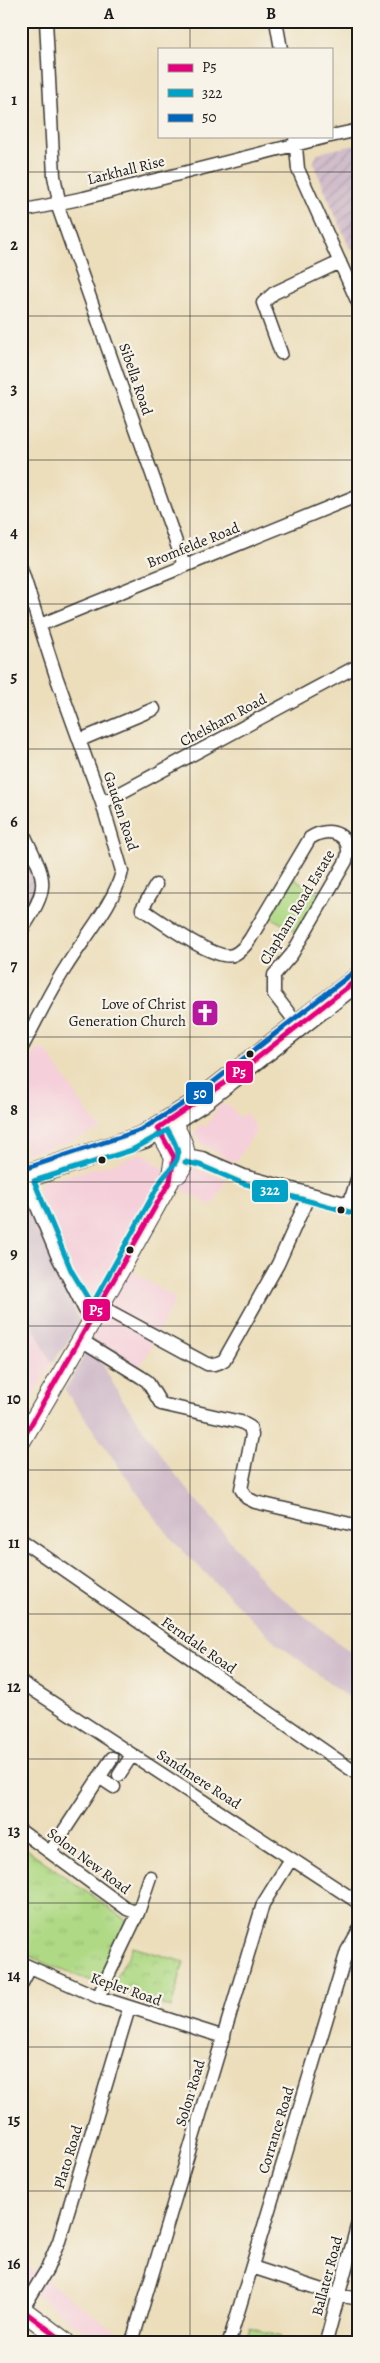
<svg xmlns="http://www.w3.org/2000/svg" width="380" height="2363" viewBox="0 0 380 2363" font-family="Alegreya,serif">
	<defs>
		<pattern id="industrial-furrows" width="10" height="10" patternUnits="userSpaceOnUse" patternTransform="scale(1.25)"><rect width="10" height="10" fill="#d1bdcb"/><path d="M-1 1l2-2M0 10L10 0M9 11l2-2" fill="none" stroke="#b3a2ae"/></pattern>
		<pattern id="grass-tufts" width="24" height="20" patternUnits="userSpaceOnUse" patternTransform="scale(1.25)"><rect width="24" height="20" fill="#afd984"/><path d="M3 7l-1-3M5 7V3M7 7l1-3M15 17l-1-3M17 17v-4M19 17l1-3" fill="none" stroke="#96ba71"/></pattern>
		<pattern id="park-crowns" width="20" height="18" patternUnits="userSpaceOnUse" patternTransform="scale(1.25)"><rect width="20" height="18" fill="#afd984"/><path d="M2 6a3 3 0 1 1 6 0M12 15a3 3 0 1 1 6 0" fill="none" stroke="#96ba71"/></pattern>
	</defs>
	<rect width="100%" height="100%" fill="#f7f3e8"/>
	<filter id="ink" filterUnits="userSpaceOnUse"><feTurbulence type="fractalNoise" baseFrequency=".02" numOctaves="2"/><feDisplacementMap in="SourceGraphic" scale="10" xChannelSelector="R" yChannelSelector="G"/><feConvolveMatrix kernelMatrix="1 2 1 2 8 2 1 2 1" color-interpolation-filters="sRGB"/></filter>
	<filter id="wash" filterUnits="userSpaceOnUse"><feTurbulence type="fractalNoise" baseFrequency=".0096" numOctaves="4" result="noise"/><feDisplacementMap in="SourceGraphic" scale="20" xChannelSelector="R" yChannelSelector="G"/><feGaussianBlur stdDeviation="1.12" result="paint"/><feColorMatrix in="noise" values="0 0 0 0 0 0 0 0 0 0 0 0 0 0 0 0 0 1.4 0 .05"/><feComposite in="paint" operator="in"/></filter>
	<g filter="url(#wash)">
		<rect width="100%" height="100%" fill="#ecdebb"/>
		<path fill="#f5cfda" d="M36 1050H46L92 1119 102 1129 62 1144 25 1153 26 1145 21 1119V1079Z
			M220 1104 230 1106 239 1118 246 1113 257 1129 235 1163 201 1143 199 1138 194 1134 200 1124 206 1127Z
			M141 1153 166 1170 168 1177 115 1260 176 1299 139 1369 98 1344 91 1335 84 1300 37 1191 41 1182 113 1164Z
			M193 1168 221 1178H227L212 1206 179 1188Z
			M21 1304 52 1363 27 1406 21 1400Z
			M21 2261 100 2320 132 2342H98L21 2283Z"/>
		<path fill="url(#industrial-furrows)" d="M359 144V246L350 249 313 163 318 153Z
			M21 842 33 869 36 885 30 906 21 919Z"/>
		<path fill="#d1bdcb" d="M27 1199 81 1324 52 1363 21 1304V1201Z
			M87 1352 99 1358 120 1396 170 1468 269 1588 359 1659V1705L274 1641 175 1543 148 1508 65 1390Z"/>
		<path fill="url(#grass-tufts)" stroke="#667a50" d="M21 1845 127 1921 97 1983 50 1966 21 1951Z"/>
		<path fill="url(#park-crowns)" stroke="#667a50" d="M133 1947 184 1962 171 2008 112 1986Z
			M250 2327 281 2337 280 2342H245Z"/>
		<path fill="#afd984" stroke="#667a50" d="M293 878 320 894 298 933 270 917Z"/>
	</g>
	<g filter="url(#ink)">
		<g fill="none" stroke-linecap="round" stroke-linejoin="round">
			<defs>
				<path id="street" d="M46 21 54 176 58 196 57 204
					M276 21 281 49
					M295 136 298 169 359 305
					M331 136 359 130
					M57 204 184 565
					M21 211 84 198 330 136
					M281 353 263 303 274 293 340 262
					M21 568 56 676 102 803 122 871C117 899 82 941 66 967 49 993 36 1022 21 1049
					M40 625 359 495
					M80 740 154 709
					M102 803 359 665
					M21 828C44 879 54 881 21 931
					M156 885 142 909C159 920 214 961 233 955 240 952 246 945 250 939L310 838C330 824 355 836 346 861L292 954 274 975V994L298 1025
					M186 1155 202 1158 244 1176 359 1207
					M23 1173 57 1255 85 1310 94 1318
					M349 1205 359 1173
					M100 1306 207 1364C213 1365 218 1364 224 1360L278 1264 309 1195
					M81 1340 141 1377 147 1381 161 1404 241 1422 250 1427 252 1435 241 1489 247 1498 255 1502 359 1526
					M21 1540 359 1775
					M21 1682 359 1903
					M119 1775 132 1755
					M99 1777 114 1787
					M21 1831 127 1909 138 1913 150 1877
					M50 1852 112 1758
					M21 1963 98 1997 224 2037
					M21 1985 30 1968
					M98 1997 138 1913
					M252 2267 338 2295 359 2299
					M22 2310 47 2269 59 2241 129 2008
					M132 2342 263 1904 291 1859
					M229 2342 347 1951 359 1930
					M326 2342 359 2219"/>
				<path id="secondary" d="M171 1120C182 1140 193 1153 178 1174
					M21 1442 81 1340 170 1181 174 1157 158 1128"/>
				<path id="primary" d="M21 2309 65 2342"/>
				<path id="highway" d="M21 1178 144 1137 201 1101 359 978"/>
			</defs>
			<use href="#street" stroke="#3b3934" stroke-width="15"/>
			<use href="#secondary" stroke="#3b3934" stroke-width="20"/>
			<use href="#primary" stroke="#3b3934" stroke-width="21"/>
			<use href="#highway" stroke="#3b3934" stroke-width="25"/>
			<use href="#street" stroke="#fff" stroke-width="12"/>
			<use href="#secondary" stroke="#fff" stroke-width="18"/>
			<use href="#primary" stroke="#fff" stroke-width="19"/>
			<use href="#highway" stroke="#fff" stroke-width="22"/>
			<defs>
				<path id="bus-1" d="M21 1442 170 1181 174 1157 158 1128 233 1077 359 978
					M21 2309 65 2342"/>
				<path id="bus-2" d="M168 1130C184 1158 180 1157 162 1179L92 1305 71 1270 34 1181 132 1150Z
					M185 1162 200 1165 242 1183 357 1214"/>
				<path id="bus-3" d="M21 1170 141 1130 197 1095 354 972"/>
			</defs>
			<use href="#bus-1" stroke="#f7f3e8" stroke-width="9"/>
			<use href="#bus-2" stroke="#f7f3e8" stroke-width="9"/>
			<use href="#bus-3" stroke="#f7f3e8" stroke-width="9"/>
			<use href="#bus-1" stroke="#e5007d" stroke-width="5"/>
			<use href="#bus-2" stroke="#01a2c5" stroke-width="5"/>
			<use href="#bus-3" stroke="#0065bd" stroke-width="5"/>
		</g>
	</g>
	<path fill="none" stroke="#1c1c1c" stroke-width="1" stroke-opacity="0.55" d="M190 21V49M190 136V2342M21 172H359M21 316H359M21 460H359M21 604H359M21 749H359M21 893H359M21 1037H359M21 1182H359M21 1326H359M21 1470H359M21 1614H359M21 1759H359M21 1903H359M21 2047H359M21 2191H359"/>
	<defs>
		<symbol id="church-square" viewBox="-11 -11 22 22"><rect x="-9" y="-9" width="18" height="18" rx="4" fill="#b5179e" stroke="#f7f3e8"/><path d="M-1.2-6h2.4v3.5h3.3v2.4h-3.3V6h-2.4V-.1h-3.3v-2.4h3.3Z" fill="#fff"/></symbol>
	</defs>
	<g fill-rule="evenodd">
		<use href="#church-square" x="189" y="997" width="32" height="32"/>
	</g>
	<g fill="#1c1c1c" stroke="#f7f3e8" stroke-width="2">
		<circle cx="250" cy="1054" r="4.5"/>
		<circle cx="102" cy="1160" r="4.5"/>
		<circle cx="341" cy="1210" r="4.5"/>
		<circle cx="130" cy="1250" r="4.5"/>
	</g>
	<g text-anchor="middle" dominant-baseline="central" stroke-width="4.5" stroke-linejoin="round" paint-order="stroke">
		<g font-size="15" fill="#1c1c1c" stroke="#f7f3e8">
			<text transform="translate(126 170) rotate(-14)">Larkhall Rise</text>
			<text transform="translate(136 379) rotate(71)">Sibella Road</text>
			<text transform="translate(193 545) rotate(-22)">Bromfelde Road</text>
			<text transform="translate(223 720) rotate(-28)">Chelsham Road</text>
			<text transform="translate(121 811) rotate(72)">Gauden Road</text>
			<text transform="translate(297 907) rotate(-59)">Clapham Road Estate</text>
			<text transform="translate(199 1645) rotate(35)">Ferndale Road</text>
			<text transform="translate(199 1779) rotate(33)">Sandmere Road</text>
			<text transform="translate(89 1861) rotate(37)">Solon New Road</text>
			<text transform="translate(126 1989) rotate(19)">Kepler Road</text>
			<text transform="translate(190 2093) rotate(-73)">Solon Road</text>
			<text transform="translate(276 2130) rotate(-73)">Corrance Road</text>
			<text transform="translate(68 2157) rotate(-73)">Plato Road</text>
			<text transform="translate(327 2276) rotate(-75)">Ballater Road</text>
		</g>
		<g font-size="15" fill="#1c1c1c" stroke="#f7f3e8" text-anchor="end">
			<text x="186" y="1004">Love of Christ<tspan x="186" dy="17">Generation Church</tspan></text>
		</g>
	</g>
	<g stroke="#f7f3e8" stroke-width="2">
		<rect x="225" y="1060" width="29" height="24" rx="5" fill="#e5007d"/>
		<rect x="185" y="1081" width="29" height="24" rx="5" fill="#0065bd"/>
		<rect x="251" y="1179" width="38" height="24" rx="5" fill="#01a2c5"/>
		<rect x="82" y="1298" width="29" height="24" rx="5" fill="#e5007d"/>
	</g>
	<g font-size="14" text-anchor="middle" font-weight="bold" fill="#fff">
		<text x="239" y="1077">P5</text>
		<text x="200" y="1098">50</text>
		<text x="270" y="1195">322</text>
		<text x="96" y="1315">P5</text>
	</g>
	<rect width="380" height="2363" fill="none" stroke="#f7f3e8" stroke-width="55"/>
	<rect x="158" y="48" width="175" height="90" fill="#f7f3e8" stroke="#9f9d96"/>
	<rect x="168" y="64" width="25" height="8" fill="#e5007d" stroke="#9f9d96"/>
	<text x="202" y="72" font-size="15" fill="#1c1c1c">P5</text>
	<rect x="168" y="89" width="25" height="8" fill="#01a2c5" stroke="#9f9d96"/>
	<text x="202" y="98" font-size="15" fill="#1c1c1c">322</text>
	<rect x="168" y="114" width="25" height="8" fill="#0065bd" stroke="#9f9d96"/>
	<text x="202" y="122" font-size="15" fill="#1c1c1c">50</text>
	<rect x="28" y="28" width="324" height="2308" fill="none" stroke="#1c1c1c" stroke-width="2"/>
	<g font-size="16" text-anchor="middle" font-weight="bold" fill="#1c1c1c">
		<text x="109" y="19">A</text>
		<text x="271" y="19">B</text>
		<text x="14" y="105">1</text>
		<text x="14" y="250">2</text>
		<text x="14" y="394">3</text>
		<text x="14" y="538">4</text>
		<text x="14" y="682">5</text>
		<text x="14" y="827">6</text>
		<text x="14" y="971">7</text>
		<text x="14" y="1115">8</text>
		<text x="14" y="1259">9</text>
		<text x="14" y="1404">10</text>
		<text x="14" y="1548">11</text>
		<text x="14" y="1692">12</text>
		<text x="14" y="1836">13</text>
		<text x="14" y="1981">14</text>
		<text x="14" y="2125">15</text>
		<text x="14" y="2269">16</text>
	</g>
</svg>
